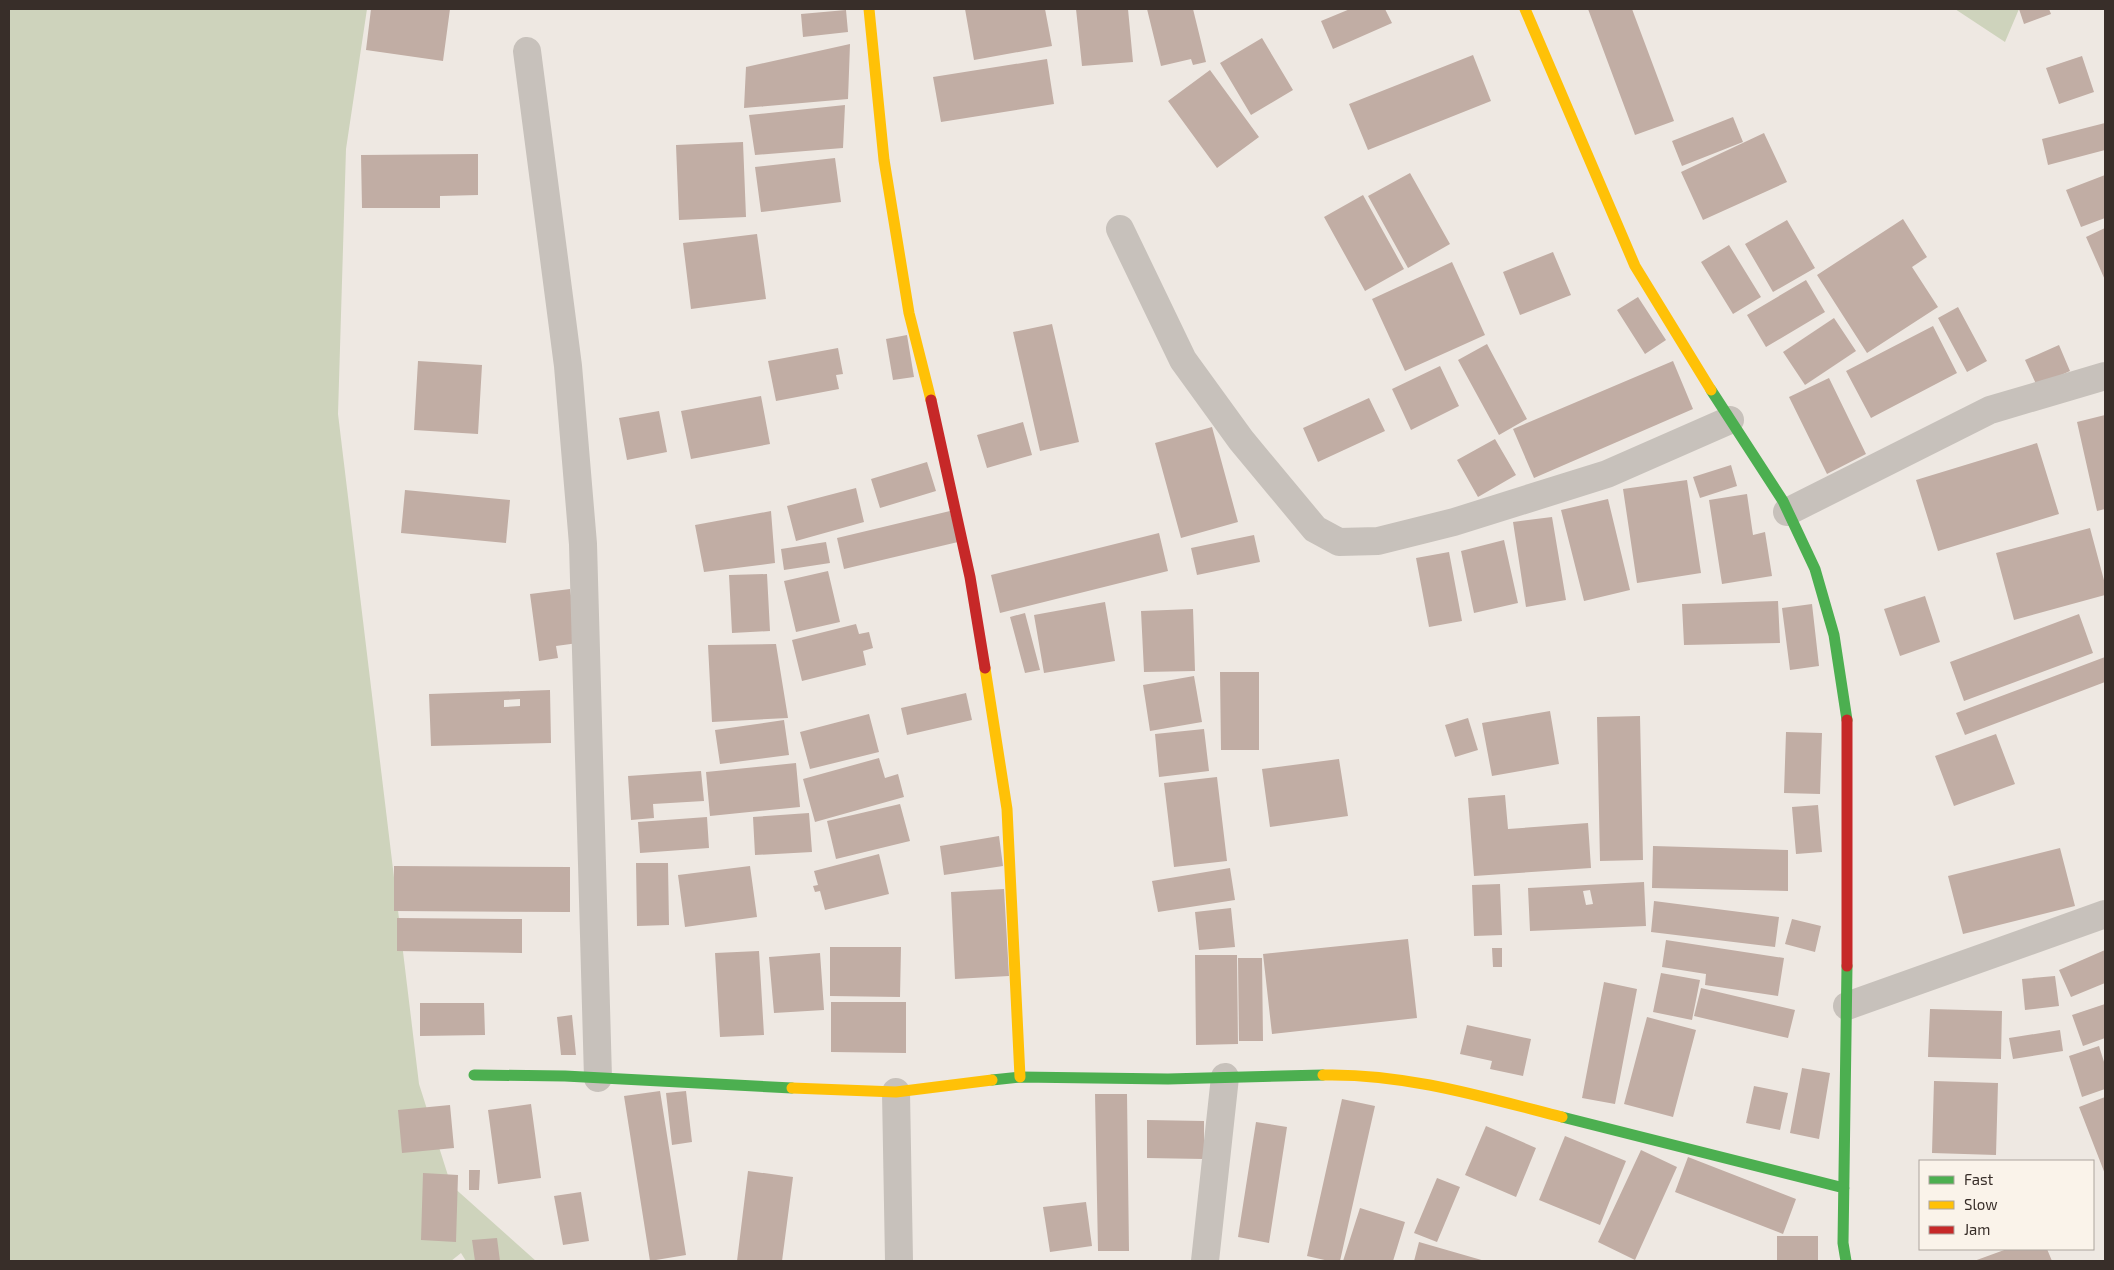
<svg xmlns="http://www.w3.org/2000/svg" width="2114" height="1270" viewBox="0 0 2114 1270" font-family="'Exo 2',sans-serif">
	<rect width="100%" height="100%" fill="#eee8e2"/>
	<path fill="#ced3bc" d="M9 9H367L346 149 338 414 419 1084 451 1185 536 1261H466L461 1253 451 1261H9Z
		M1955 9H2019L2005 42Z"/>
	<path fill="#c1ada4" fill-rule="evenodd" d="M371 9H450L443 61 366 50Z
		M965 9H1045L1052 46 974 60Z
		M1076 9H1128L1133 62 1082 66Z
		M1147 9H1193L1206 62 1193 65 1191 59 1161 66Z
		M1350 9H1385L1392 23 1333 49 1321 21Z
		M1588 9H1632L1674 121 1635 135Z
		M2019 9H2049L2051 14 2024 24Z
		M846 10 848 32 803 37 801 14Z
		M1262 38 1293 90 1251 115 1220 63Z
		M850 44 848 99 744 108 746 67Z
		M1473 55 1491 101 1368 150 1349 104Z
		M2082 56 2094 92 2059 104 2046 68Z
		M1047 59 1054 104 941 122 933 77Z
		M1210 70 1259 137 1217 168 1168 101Z
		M845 105 843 148 755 155 749 115Z
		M1733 117 1743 142 1682 166 1672 141Z
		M2105 123V150L2048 165 2042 139Z
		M1764 133 1787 182 1703 220 1681 172Z
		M743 142 746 217 679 220 676 145Z
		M478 154V195L440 196V208H362L361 155Z
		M835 158 841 202 761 212 755 167Z
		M1410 173 1450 244 1408 268 1368 196Z
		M2105 175V218L2081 227 2066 190Z
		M1363 195 1404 269 1365 291 1324 217Z
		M1903 219 1927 257 1912 267 1938 307 1867 353 1817 275Z
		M1787 220 1815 268 1773 292 1745 244Z
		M2105 228V280L2086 237Z
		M757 234 766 299 691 309 683 243Z
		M1729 245 1761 297 1733 314 1701 262Z
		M1553 252 1571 295 1520 315 1503 272Z
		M1452 262 1485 335 1405 371 1372 299Z
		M1806 280 1825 312 1766 347 1747 315Z
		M1638 297 1666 340 1645 354 1617 310Z
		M1958 307 1987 361 1967 372 1938 318Z
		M1834 318 1856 351 1805 385 1783 352Z
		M1052 324 1079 442 1040 451 1013 332Z
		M1933 326 1957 373 1871 418 1846 371Z
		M907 335 914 377 893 380 886 339Z
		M1487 344 1527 419 1499 435 1458 360Z
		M2059 345 2070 371 2037 386 2025 360Z
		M838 348 843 374 836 375 839 389 776 401 768 361Z
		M418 361 482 365 478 434 414 430Z
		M1673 361 1693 409 1534 478 1513 429Z
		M1440 366 1459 406 1411 430 1392 389Z
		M1829 378 1866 454 1827 474 1789 397Z
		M761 396 770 444 691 459 681 411Z
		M1369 398 1385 431 1318 462 1303 428Z
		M659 411 667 452 627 460 619 418Z
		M2105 415V509L2097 511 2077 422Z
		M1023 422 1032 455 987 468 977 435Z
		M1212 427 1238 522 1181 538 1155 443Z
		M1495 439 1516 475 1478 497 1457 460Z
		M2037 443 2059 514 1938 551 1916 480Z
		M927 462 936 491 880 508 871 479Z
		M1731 465 1737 486 1700 498 1693 477Z
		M1687 480 1701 573 1637 583 1623 489Z
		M856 488 864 522 796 541 787 506Z
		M405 490 510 500 506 543 401 533Z
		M1747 494 1753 535 1765 532 1772 576 1722 584 1709 500Z
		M1608 499 1630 590 1584 601 1561 510Z
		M771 511 775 563 704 572 695 525Z
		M950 511 958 542 844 569 837 538Z
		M1552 517 1566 600 1526 607 1513 522Z
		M2090 528 2105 584V595L2014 620 1996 553Z
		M1159 533 1168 571 1000 613 991 575Z
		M1254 535 1260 562 1197 575 1191 548Z
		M1504 540 1518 603 1474 613 1461 551Z
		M826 542 830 563 784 570 781 549Z
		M1449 552 1462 621 1429 627 1416 558Z
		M828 571 840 622 796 632 784 581Z
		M767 574 770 631 732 633 729 575Z
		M570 589 578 643 556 646 558 658 539 661 530 594Z
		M1925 596 1940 642 1900 656 1884 609Z
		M1778 601 1780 643 1684 645 1682 604Z
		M1105 602 1115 661 1044 673 1034 615Z
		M1812 604 1819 666 1790 670 1782 608Z
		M1193 609 1195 671 1144 672 1141 611Z
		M1025 613 1040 670 1025 673 1010 617Z
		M2079 614 2093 653 1964 701 1950 662Z
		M856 624 859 634 869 632 873 648 863 651 866 665 802 681 792 640Z
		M776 644 788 718 712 722 708 645Z
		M2105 657V682L1965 735 1956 713Z
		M1220 672H1259V750H1221Z
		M1194 676 1202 722 1150 731 1143 685Z
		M550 690 551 743 431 746 429 694ZM520 699V706L504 707V700Z
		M966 693 972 720 907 735 901 708Z
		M1550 711 1559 764 1492 776 1482 723Z
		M869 714 879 752 810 769 800 732Z
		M1640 716 1643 860 1600 861 1597 717Z
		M1468 718 1478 750 1455 757 1445 725Z
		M784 720 789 755 720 764 715 730Z
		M1204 729 1209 771 1159 777 1155 734Z
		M1786 732 1822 733 1820 794 1784 793Z
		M1996 734 2015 784 1954 806 1935 756Z
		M879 758 885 778 898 774 904 797 815 822 803 779Z
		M1339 759 1348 816 1270 827 1262 769Z
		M796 763 800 807 710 816 706 772Z
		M701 771 704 801 653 804 654 818 631 820 628 776Z
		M1217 777 1227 861 1174 867 1164 783Z
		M1505 795 1508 829 1588 823 1591 868 1474 876 1468 798Z
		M900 804 910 841 836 859 827 821Z
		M1818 805 1822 852 1796 854 1792 807Z
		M809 813 812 852 755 855 753 817Z
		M707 817 709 848 640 853 638 822Z
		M999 836 1003 866 944 875 940 846Z
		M1653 846 1788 850V891L1652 888Z
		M2060 848 2075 906 1963 934 1948 876Z
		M879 854 889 894 825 910 820 891 815 892 813 886 818 885 814 871Z
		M636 863H668L669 925 637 926Z
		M394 866 570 867V912L394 911Z
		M750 866 757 917 685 927 678 875Z
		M1230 868 1235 900 1158 912 1152 881Z
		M1644 882 1646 926 1530 931 1528 888ZM1590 890 1593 904 1586 905 1583 891Z
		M1500 884 1502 935 1474 936 1472 885Z
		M1004 889 1009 976 955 979 951 892Z
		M1654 901 1779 917 1775 947 1651 932Z
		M1231 908 1235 947 1199 950 1195 912Z
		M397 918 522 919V953L397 951Z
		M1792 919 1821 926 1815 952 1785 944Z
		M1408 939 1417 1018 1272 1034 1263 954Z
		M1666 940 1784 958 1778 996 1705 985 1706 974 1662 967Z
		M830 947H901L900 997 830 996Z
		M1492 948H1502V967H1493Z
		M2105 950V983L2071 997 2059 970Z
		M759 951 764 1035 720 1037 715 953Z
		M820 953 824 1010 774 1013 769 957Z
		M1195 955H1237L1238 1044 1196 1045Z
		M1238 958H1262L1263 1041H1239Z
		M1661 973 1700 980 1692 1020 1653 1012Z
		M2055 976 2059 1006 2025 1010 2022 979Z
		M1604 982 1637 989 1615 1104 1582 1098Z
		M1701 988 1795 1010 1788 1038 1694 1016Z
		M831 1002H906V1053L831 1052Z
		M420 1003H484L485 1035 420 1036Z
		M2105 1004V1038L2083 1046 2072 1015Z
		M1930 1009 2002 1011 2001 1059 1928 1057Z
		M572 1015 576 1055H561L557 1017Z
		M1647 1017 1696 1030 1673 1117 1624 1104Z
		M1467 1025 1531 1039 1523 1076 1490 1069 1492 1061 1460 1054Z
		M2060 1030 2063 1051 2013 1059 2009 1038Z
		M2099 1046 2105 1065V1089L2082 1097 2069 1056Z
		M1802 1068 1830 1073 1819 1139 1790 1133Z
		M1934 1081 1998 1083 1996 1155 1932 1153Z
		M1754 1086 1788 1093 1780 1130 1746 1123Z
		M660 1091 686 1255 650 1261 624 1096Z
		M686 1091 692 1142 672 1145 666 1093Z
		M1095 1094H1127L1129 1251H1098Z
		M2105 1097V1174L2079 1107Z
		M1342 1099 1375 1106 1340 1261H1329L1307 1256Z
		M531 1104 541 1178 498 1184 488 1110Z
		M450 1105 454 1148 402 1153 398 1110Z
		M1147 1120 1204 1121V1159L1147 1158Z
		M1256 1122 1287 1127 1269 1243 1238 1237Z
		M1486 1126 1536 1148 1516 1197 1465 1175Z
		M1565 1136 1626 1161 1600 1225 1539 1200Z
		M1641 1150 1677 1167 1635 1260 1598 1242Z
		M1688 1157 1796 1199 1783 1234 1675 1192Z
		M469 1170H480L479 1190H469Z
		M748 1171 793 1177 782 1261H737Z
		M423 1173 458 1175 456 1242 421 1240Z
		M1437 1178 1460 1187 1437 1242 1414 1233Z
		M581 1192 589 1241 563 1245 554 1196Z
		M1086 1202 1092 1246 1050 1252 1043 1207Z
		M1360 1208 1405 1222 1393 1261H1343Z
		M1777 1236H1818V1261H1777Z
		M497 1238 500 1261H475L472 1240Z
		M1419 1242 1485 1261H1414Z
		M2007 1249H2047L2052 1261H1974Z"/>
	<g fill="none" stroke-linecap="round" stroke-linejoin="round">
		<path stroke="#c7c1bb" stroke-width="28" d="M527 51 568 366 583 544 598 1078
			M1120 229 1183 360 1241 440 1315 529 1339 542 1378 541 1454 522 1607 474 1730 420
			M1787 512 1990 410 2105 376
			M1847 1006 2105 914
			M896 1092 899 1261
			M1205 1261 1225 1077"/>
		<path stroke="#4caf50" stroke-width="11" d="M1711 390 1783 501 1815 569 1834 635 1847 720
			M474 1075 565 1076 792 1088
			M992 1080 1020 1077 1168 1079 1323 1075
			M1562 1117 1844 1188
			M1846 1261 1843 1243 1847 966"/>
		<path stroke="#ffc107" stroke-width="11" d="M869 9 884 160 909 313 931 400
			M1525 9 1635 266 1711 390
			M985 668 1007 809 1020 1077
			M1323 1075C1404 1073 1484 1097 1562 1117
			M792 1088 896 1092 992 1080"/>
		<path stroke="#c62828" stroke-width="11" d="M931 400 970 577 985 668
			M1847 720V966"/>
	</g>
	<rect width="2114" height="1270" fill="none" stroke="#382e29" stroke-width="20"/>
	<rect x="1919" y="1160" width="175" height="90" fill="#faf3ea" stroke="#aca49d"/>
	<rect x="1929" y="1176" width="25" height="8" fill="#4caf50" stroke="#aca49d"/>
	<text x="1964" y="1185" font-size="15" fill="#382e29">Fast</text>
	<rect x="1929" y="1201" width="25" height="8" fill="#ffc107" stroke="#aca49d"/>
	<text x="1964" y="1210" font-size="15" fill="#382e29">Slow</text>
	<rect x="1929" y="1226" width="25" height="8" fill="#c62828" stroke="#aca49d"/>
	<text x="1964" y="1235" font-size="15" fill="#382e29">Jam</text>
</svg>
